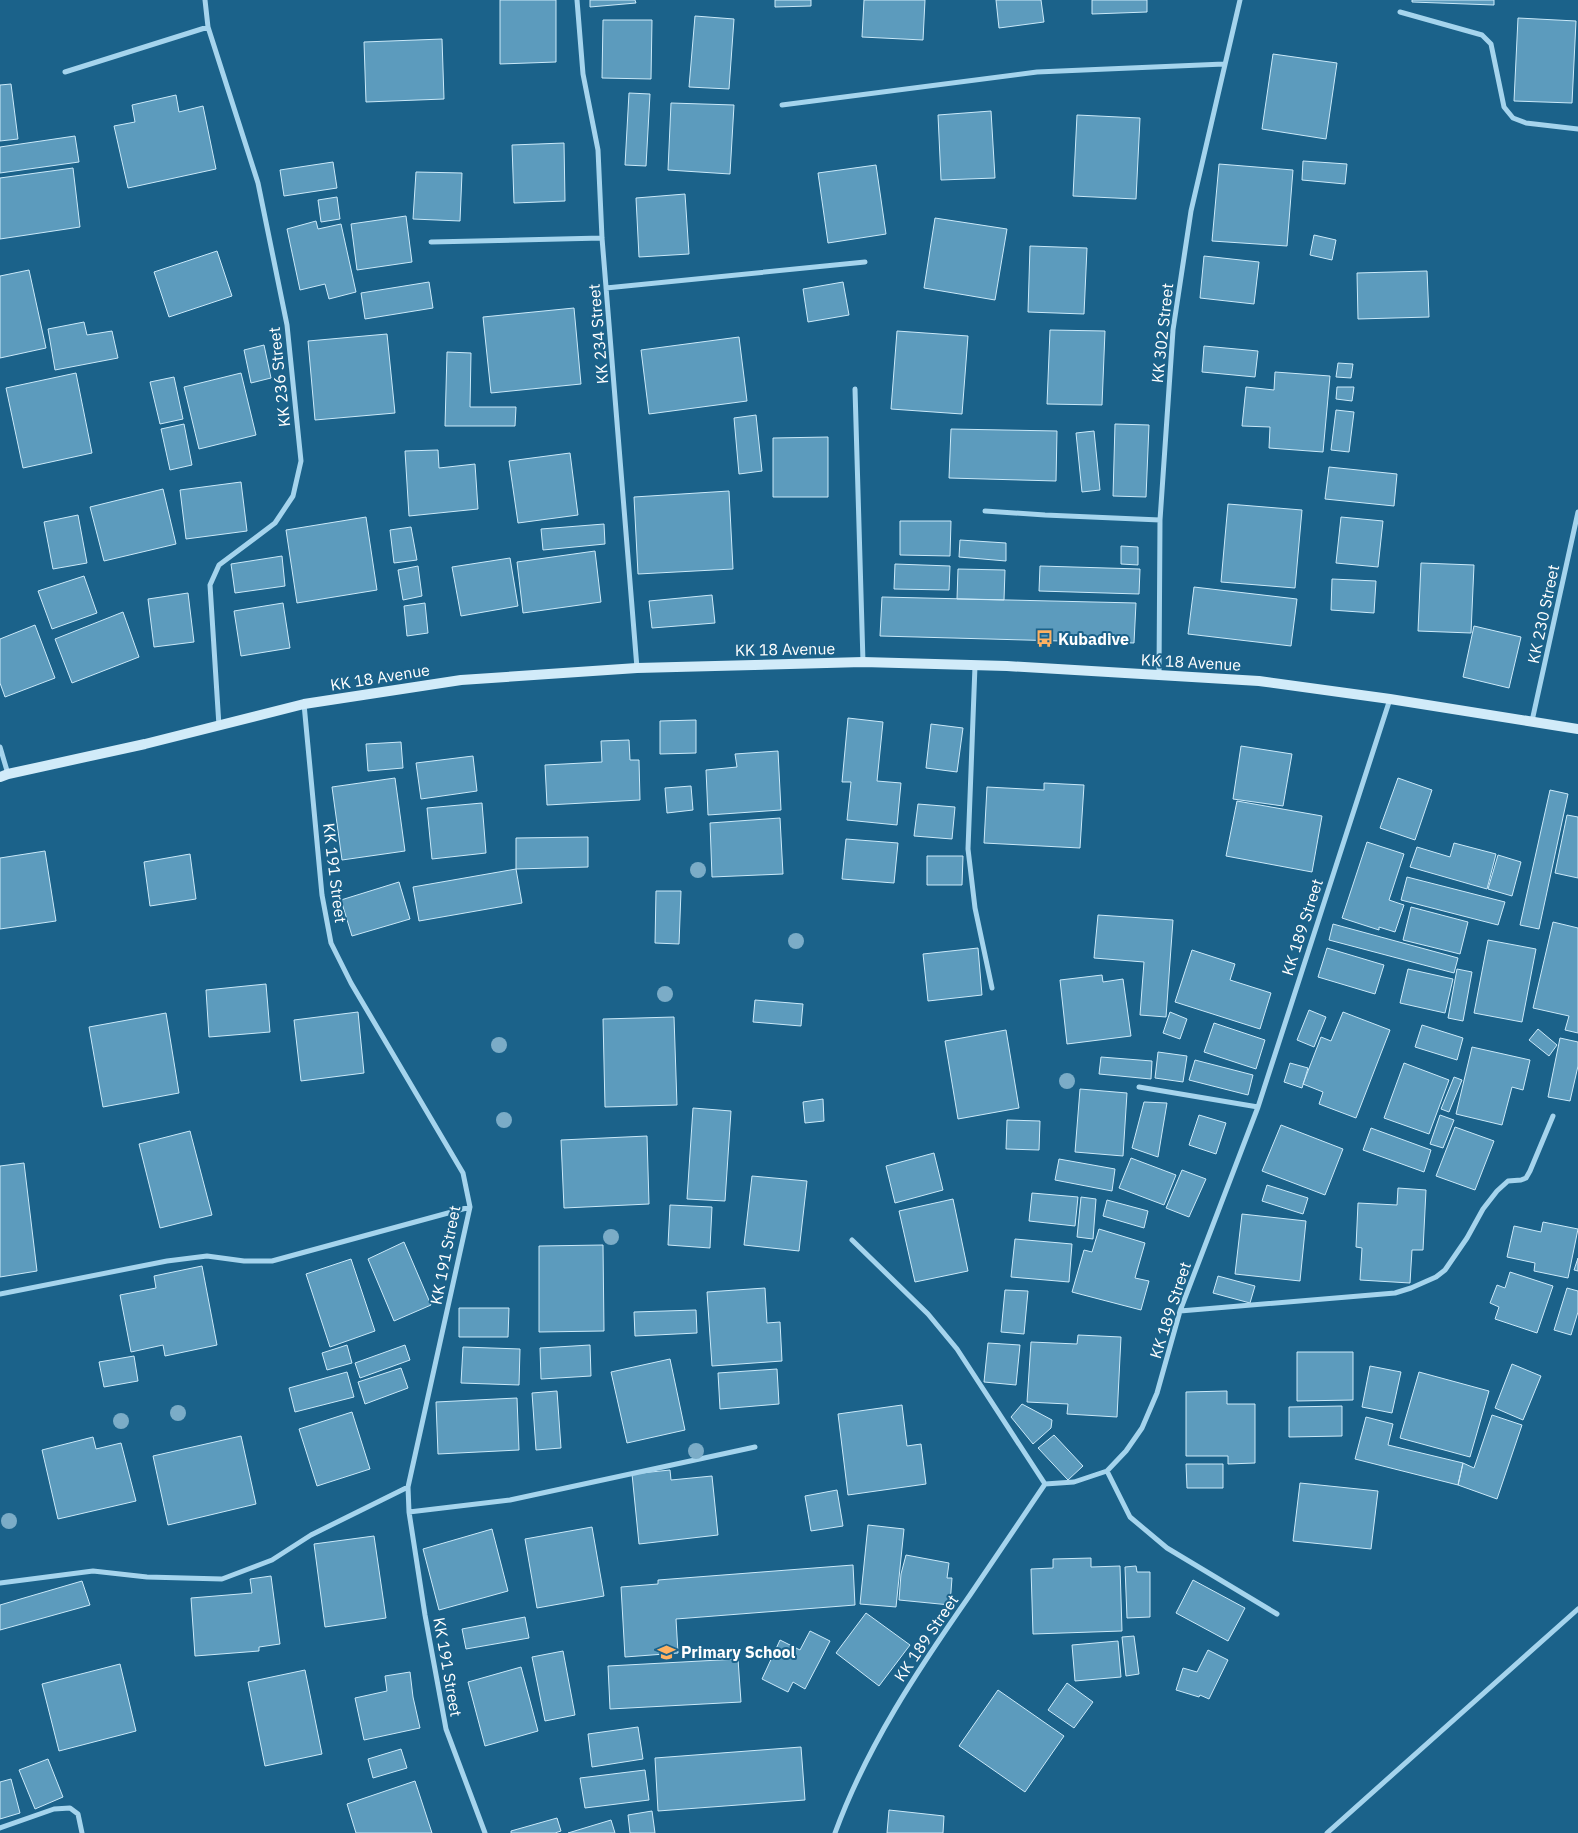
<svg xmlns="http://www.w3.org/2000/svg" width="1578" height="1833" viewBox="0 0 1578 1833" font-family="'IBM Plex Sans',sans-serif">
	<rect width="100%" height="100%" fill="#1b628a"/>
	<path fill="#5c9bbd" stroke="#cae9f9" d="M500 0H556V62L500 64Z
		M590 0H635L636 3 590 7Z
		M775 0H811V6L775 7Z
		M864 0H925L923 40 862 37Z
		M996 0H1041L1044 22 999 28Z
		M1092 0H1147V12L1092 14Z
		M1412 0H1494V5L1412 2Z
		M695 16 734 19 729 89 689 87Z
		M1518 18 1576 21 1572 103 1514 101Z
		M603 20H652L651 79 602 78Z
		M442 39 444 99 366 102 364 42Z
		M1273 54 1337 63 1326 139 1262 129Z
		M11 84 18 139 0 141V85Z
		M629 93 650 94 646 166 625 165Z
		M176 95 179 112 203 106 216 169 128 188 114 126 135 122 132 105Z
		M671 103 734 105 730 174 668 170Z
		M991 111 995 178 941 180 938 115Z
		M1077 115 1140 118 1136 199 1073 196Z
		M75 136 79 162 0 173V147Z
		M564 143 565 201 514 203 512 145Z
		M1303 161 1347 164 1345 184 1302 180Z
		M333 162 337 188 284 196 280 170Z
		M1219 164 1293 170 1287 246 1212 241Z
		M876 165 886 234 828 243 818 173Z
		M73 168 80 227 0 239V178Z
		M416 172 462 173 460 221 413 219Z
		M685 194 689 254 639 257 636 198Z
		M337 197 340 219 321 222 318 200Z
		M406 216 412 262 357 270 351 224Z
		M935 218 1007 229 995 300 924 288Z
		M316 221 318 229 341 224 356 292 329 299 325 284 300 290 287 229Z
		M1314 235 1336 240 1332 260 1310 255Z
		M1030 246 1087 248 1084 314 1028 312Z
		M217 251 232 296 169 317 154 272Z
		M1204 256 1259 262 1254 304 1200 298Z
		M29 270 46 348 0 358V276Z
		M1427 271 1429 317 1358 319 1357 273Z
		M429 282 433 308 365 319 361 293Z
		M843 282 849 315 808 322 803 289Z
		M574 308 581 384 491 393 483 317Z
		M84 322 87 335 112 331 118 358 55 370 48 329Z
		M1050 330 1105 331 1102 405 1047 404Z
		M897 331 968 336 962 414 891 409Z
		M387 334 395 413 315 420 308 341Z
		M739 337 747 401 649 414 641 350Z
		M264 345 271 378 251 383 244 350Z
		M1204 346 1258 351 1255 377 1202 372Z
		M447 352 471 353 470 407H516L515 426H445Z
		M1338 363 1353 364 1351 378 1336 377Z
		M1275 372 1330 376 1323 452 1269 448 1270 427 1242 426 1246 387 1274 390Z
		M76 373 92 453 23 468 6 388Z
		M241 373 256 435 199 449 184 387Z
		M174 377 183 419 160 424 150 382Z
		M1337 387H1354L1352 401 1336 399Z
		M1336 410 1354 412 1349 452 1331 450Z
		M756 415 762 471 739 474 734 418Z
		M184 424 192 465 170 470 161 429Z
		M1115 424 1149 425 1146 497 1113 496Z
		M951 429 1057 431 1056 481 949 478Z
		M1094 431 1100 490 1082 492 1076 433Z
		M828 437V497H773V438Z
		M438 450 439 468 475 464 478 509 409 516 405 451Z
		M570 453 578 515 518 523 509 461Z
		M1329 467 1397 474 1394 506 1325 499Z
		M241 482 247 531 186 539 180 490Z
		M163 489 176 544 104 561 90 507Z
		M729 491 733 569 638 574 634 497Z
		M1228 504 1302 510 1295 588 1221 582Z
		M78 515 87 563 53 569 44 522Z
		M366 517 377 590 297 603 286 530Z
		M1341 517 1383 521 1378 567 1336 563Z
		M900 521H951L950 556 900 555Z
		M604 524 605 544 543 550 541 529Z
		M411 527 417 560 394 563 390 530Z
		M960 540 1006 543V561L959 557Z
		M1121 546 1138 547V565L1121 564Z
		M595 551 601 602 523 613 517 562Z
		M282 556 285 586 235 593 231 564Z
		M510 558 518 606 461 616 452 567Z
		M1421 563 1474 565 1471 633 1418 631Z
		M895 564 950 566 949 590 894 589Z
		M418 566 422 596 403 600 398 570Z
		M1040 566 1140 569 1139 594 1039 591Z
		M958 569 1005 570 1004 600 957 599Z
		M84 576 97 613 52 629 38 591Z
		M1332 579 1376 581 1374 613 1331 610Z
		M1194 587 1297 599 1291 646 1188 634Z
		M188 593 194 642 154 647 148 599Z
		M712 595 715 623 652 628 649 601Z
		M882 597 1136 603 1134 643 880 636Z
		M283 603 290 648 241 656 234 611Z
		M425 603 428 633 407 636 404 606Z
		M123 612 139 657 72 683 55 639Z
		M35 625 55 678 5 697 0 683V639Z
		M1474 626 1521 637 1509 688 1463 677Z
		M848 718 883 722 877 781 901 783 897 825 847 820 851 782H842Z
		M696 720V753L660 754V721Z
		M931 724 963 728 957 772 926 768Z
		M629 740 630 760H639L640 800 547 805 545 765 602 762 601 741Z
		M401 742 403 768 368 771 366 744Z
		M1241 746 1292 754 1283 806 1233 799Z
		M778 751 781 810 708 815 706 770 737 767 735 754Z
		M473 756 477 791 421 799 416 763Z
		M395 778 405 851 342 860 332 787Z
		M1398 778 1432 790 1415 840 1380 828Z
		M1044 783 1084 785 1080 848 984 843 987 787 1044 790Z
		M691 786 693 810 667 813 665 788Z
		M1550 790 1568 794 1539 929 1520 925Z
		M1237 801 1322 816 1312 872 1226 856Z
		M482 803 486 853 432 859 427 808Z
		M918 804 955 807 952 839 914 836Z
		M1567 815 1578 817V878L1555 873Z
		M780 818 783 874 712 877 710 823Z
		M588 837V867L516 869V838Z
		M846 839 898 843 894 883 842 879Z
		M1367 842 1404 854 1389 900 1404 905 1395 932 1379 927V930L1342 918Z
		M1454 843 1496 854 1487 889 1410 867 1417 847 1450 857Z
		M45 851 56 921 0 929V858Z
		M190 854 196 899 150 906 144 862Z
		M1498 855 1521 862 1512 896 1488 889Z
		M927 856H963L962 885H927Z
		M516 869 522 903 419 921 413 887Z
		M1407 877 1505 902 1498 925 1401 900Z
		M399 882 410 919 352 936 341 900Z
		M656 891H681L679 944 655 943Z
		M1411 907 1468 922 1460 954 1403 940Z
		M1098 915 1173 920 1166 1017 1140 1015 1144 962 1094 958Z
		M1553 922 1578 928V1033L1565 1030 1569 1016 1533 1008Z
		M1333 924 1458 958 1454 973 1329 940Z
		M1488 940 1536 949 1522 1022 1474 1013Z
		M978 948 982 995 928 1001 923 954Z
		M1327 948 1384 965 1375 994 1318 977Z
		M1192 950 1235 964 1230 980 1271 993 1260 1029 1175 1002Z
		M1408 969 1453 979 1445 1013 1400 1003Z
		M1457 969 1472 972 1463 1021 1448 1018Z
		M1102 975 1103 982 1123 979 1131 1036 1067 1044 1060 980Z
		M266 984 270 1032 209 1037 206 990Z
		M755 1000 803 1004 801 1026 753 1022Z
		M1309 1010 1326 1017 1314 1047 1297 1040Z
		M358 1012 364 1073 301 1081 294 1020Z
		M1170 1012 1187 1019 1180 1039 1163 1033Z
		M1343 1012 1390 1030 1356 1118 1319 1104 1323 1092 1303 1084 1321 1037 1331 1041Z
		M166 1013 179 1093 103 1107 89 1027Z
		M674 1017 677 1105 605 1107 603 1019Z
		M1214 1023 1265 1040 1256 1069 1204 1052Z
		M1422 1025 1463 1038 1457 1060 1415 1047Z
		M1538 1029 1557 1045 1549 1056 1529 1040Z
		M1006 1030 1019 1108 958 1119 945 1041Z
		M1560 1038 1578 1042V1066L1570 1101 1548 1097Z
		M1472 1047 1530 1060 1523 1090 1512 1087 1502 1125 1456 1114Z
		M1158 1052 1187 1056 1183 1082 1155 1078Z
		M1101 1057 1152 1061 1151 1079 1099 1074Z
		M1195 1060 1253 1075 1248 1095 1189 1080Z
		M1290 1063 1308 1068 1302 1088 1284 1082Z
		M1404 1063 1449 1080 1429 1134 1384 1118Z
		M1454 1077 1462 1080 1449 1112 1441 1109Z
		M1080 1089 1127 1093 1123 1156 1075 1152Z
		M823 1099 824 1121 805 1123 803 1102Z
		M1144 1102 1167 1103 1158 1157 1132 1148Z
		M693 1108 731 1111 725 1201 687 1199Z
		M1199 1115 1226 1123 1216 1154 1189 1145Z
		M1440 1115 1454 1120 1443 1148 1430 1144Z
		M1007 1120 1040 1121 1039 1150 1006 1149Z
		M1281 1125 1343 1149 1325 1195 1262 1171Z
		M1455 1127 1494 1141 1475 1190 1436 1176Z
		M1371 1128 1431 1150 1424 1172 1363 1150Z
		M190 1131 212 1215 160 1228 139 1144Z
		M647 1136 649 1204 564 1208 561 1140Z
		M934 1153 943 1190 895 1203 886 1166Z
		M1131 1158 1176 1175 1164 1205 1119 1188Z
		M1059 1159 1115 1169 1112 1191 1055 1180Z
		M24 1163 37 1271 0 1277V1166Z
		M1182 1170 1206 1179 1189 1217 1166 1208Z
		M752 1176 807 1181 799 1251 744 1245Z
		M1267 1185 1308 1198 1303 1214 1262 1201Z
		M1398 1188 1426 1190 1423 1250H1412L1410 1283 1360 1280 1362 1248 1356 1247 1358 1203 1397 1205Z
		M1032 1193 1078 1197 1075 1226 1029 1221Z
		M1081 1197 1096 1199 1093 1239 1077 1237Z
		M953 1199 968 1271 915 1282 899 1211Z
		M1107 1200 1148 1211 1144 1228 1103 1216Z
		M670 1205 712 1207 710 1248 668 1245Z
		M1242 1214 1306 1221 1300 1281 1235 1274Z
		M1543 1222 1578 1229 1568 1278 1534 1271 1535 1263 1507 1257 1514 1226 1541 1232Z
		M1099 1229 1145 1243 1135 1278 1149 1281 1141 1310 1072 1292 1084 1250 1092 1252Z
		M1015 1239 1072 1244 1069 1282 1011 1277Z
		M404 1242 431 1305 394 1321 368 1259Z
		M603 1245 604 1331 539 1332V1246Z
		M1578 1258V1271L1574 1270Z
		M351 1259 375 1331 330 1347 306 1274Z
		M202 1266 217 1345 165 1356 163 1345 131 1352 120 1295 156 1288 154 1276Z
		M1510 1272 1553 1286 1537 1333 1495 1319 1499 1307 1490 1303 1497 1285 1505 1288Z
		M1218 1276 1255 1286 1250 1303 1213 1293Z
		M765 1288 767 1323 780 1322 782 1361 712 1366 707 1292Z
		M1567 1288 1578 1291V1312L1571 1335 1554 1330Z
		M1005 1290 1028 1291 1024 1334 1001 1332Z
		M459 1308H509L508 1337H459Z
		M696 1310 697 1333 635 1336 634 1312Z
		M1078 1335 1121 1337 1117 1417 1067 1414 1068 1404 1027 1402 1031 1342 1077 1344Z
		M988 1343 1020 1345 1016 1385 984 1382Z
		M347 1345 352 1363 327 1370 322 1353Z
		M405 1345 410 1360 360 1378 355 1363Z
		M590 1345 591 1376 541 1379 540 1348Z
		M463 1347 520 1349 519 1385 461 1383Z
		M1297 1352H1353V1400L1297 1401Z
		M134 1356 138 1381 104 1387 99 1362Z
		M670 1359 685 1430 627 1443 611 1372Z
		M1512 1364 1541 1376 1523 1420 1495 1408Z
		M1370 1366 1401 1372 1392 1413 1362 1407Z
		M401 1368 408 1388 365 1404 358 1382Z
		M777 1369 779 1404 720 1409 718 1373Z
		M347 1372 354 1397 295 1412 289 1388Z
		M1419 1372 1489 1391 1470 1457 1400 1438Z
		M557 1391 561 1448 536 1450 532 1393Z
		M1227 1391V1404H1255V1463L1228 1464V1456H1186V1392Z
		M517 1398 519 1450 438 1454 436 1402Z
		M1022 1404 1052 1420 1051 1428 1033 1444 1011 1417Z
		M902 1405 907 1446 921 1444 926 1484 848 1495 838 1414Z
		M1342 1406V1436L1289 1437V1407Z
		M352 1412 370 1469 317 1486 299 1429Z
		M1492 1415 1522 1425 1497 1499 1458 1485 1463 1463 1474 1468Z
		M1366 1417 1393 1424 1388 1445 1463 1463 1458 1485 1355 1459Z
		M1054 1435 1083 1466 1068 1480 1038 1448Z
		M241 1436 256 1504 168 1525 153 1456Z
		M93 1437 96 1449 121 1443 136 1501 58 1519 42 1450Z
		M1186 1464H1223V1488H1187Z
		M670 1470 671 1480 712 1476 718 1535 639 1544 632 1474Z
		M1300 1483 1378 1491 1371 1549 1293 1541Z
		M837 1490 843 1526 811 1531 805 1496Z
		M868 1525 904 1529 896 1607 860 1604Z
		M592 1527 604 1596 537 1608 525 1539Z
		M492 1529 508 1591 439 1610 423 1549Z
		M374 1536 386 1618 325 1627 314 1544Z
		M906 1555 949 1563 947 1578H952L950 1605 899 1600 901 1574Z
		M1091 1558V1567L1120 1566 1122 1631 1033 1634 1031 1569 1053 1568V1559Z
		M853 1565 855 1605 676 1619 678 1653 625 1657 621 1587 658 1584V1580Z
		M1136 1566 1137 1572H1150V1617L1127 1618 1125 1567Z
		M271 1576 280 1644 259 1647V1651L195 1656 191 1598 252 1593 250 1579Z
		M1193 1580 1245 1608 1228 1641 1176 1613Z
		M82 1581 90 1605 0 1630V1605Z
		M866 1613 910 1645 879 1686 836 1653Z
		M525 1617 529 1638 466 1649 462 1629Z
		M810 1631 830 1641 805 1689 793 1682 788 1692 762 1679 780 1640 800 1650Z
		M1134 1636 1139 1674 1126 1676 1122 1637Z
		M1118 1641 1121 1677 1075 1681 1072 1645Z
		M1208 1650 1228 1660 1209 1699 1200 1695 1199 1697 1176 1690 1183 1668 1197 1672Z
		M563 1651 575 1715 545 1721 532 1657Z
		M738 1659 741 1702 610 1709 608 1666Z
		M120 1664 136 1731 59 1751 42 1684Z
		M521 1667 538 1731 485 1746 468 1682Z
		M305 1670 322 1754 265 1766 248 1682Z
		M410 1672 413 1697 420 1728 364 1740 355 1698 387 1691 385 1676Z
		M1067 1683 1093 1702 1074 1728 1048 1710Z
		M998 1690 1064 1736 1025 1792 959 1746Z
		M638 1727 643 1759 592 1767 588 1734Z
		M801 1747 805 1800 658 1811 655 1758Z
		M401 1749 407 1768 373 1778 368 1759Z
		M48 1759 63 1797 35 1809 19 1770Z
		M645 1770 649 1800 585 1808 580 1778Z
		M11 1779 20 1813 0 1819V1782Z
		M415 1781 432 1833H356L347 1804Z
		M889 1810 944 1816 943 1833H887Z
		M652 1811 655 1833H630L628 1815Z
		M557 1818 561 1831 555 1833H511V1831Z
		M611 1820 615 1833H568Z"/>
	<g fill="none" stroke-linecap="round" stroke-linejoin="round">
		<path stroke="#a5d4ed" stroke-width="5" d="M205 0 208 27 258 183 287 325 301 461 293 496 275 523 219 565 210 585 219 726
			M577 0 583 74 598 150 602 238 637 668
			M1400 12 1482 35 1491 44 1504 107 1513 118 1526 123 1578 129
			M65 72 208 27
			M782 105 1037 72 1224 64
			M431 242 602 238
			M606 288 865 262
			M855 389 863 662
			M985 511 1045 515 1160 520
			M975 666 968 849 975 908 992 988
			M1159 675 1160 520 1173 330 1191 211 1240 0
			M304 704 322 895 331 943 351 983 463 1173 470 1207 408 1487 409 1512 425 1615 446 1729 485 1833
			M1532 721 1578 512
			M0 747 8 774
			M1139 1087 1258 1107
			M852 1240 928 1314 957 1349 1045 1484
			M0 1294 167 1261 207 1256 244 1261H272L470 1207
			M1180 1311 1395 1293 1411 1288 1436 1277 1445 1270 1467 1238 1483 1209 1497 1191 1508 1181 1521 1180 1526 1178 1530 1171 1553 1116
			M1107 1471 1130 1517 1167 1548 1277 1614
			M409 1512 510 1500 755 1447
			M0 1583 93 1571 147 1577 222 1579 272 1560 311 1535 408 1487
			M0 1828 54 1809 70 1808 78 1814 82 1833
			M835 1833C867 1746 917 1671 970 1595 995 1558 1020 1521 1045 1484L1074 1482 1107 1471 1126 1451 1142 1428 1157 1393 1180 1311 1258 1107 1390 699
			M1327 1833 1578 1609"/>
		<path stroke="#d1ebf9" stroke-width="10" d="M0 777 8 774 145 744 304 704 461 680 637 668 863 662 1007 666 1259 681 1390 699 1578 729"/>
	</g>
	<g fill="#7bacc7">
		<circle cx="698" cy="870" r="8"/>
		<circle cx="796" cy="941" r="8"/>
		<circle cx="665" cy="994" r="8"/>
		<circle cx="499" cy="1045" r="8"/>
		<circle cx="1067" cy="1081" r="8"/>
		<circle cx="504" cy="1120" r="8"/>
		<circle cx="611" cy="1237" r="8"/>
		<circle cx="178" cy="1413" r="8"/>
		<circle cx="121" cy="1421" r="8"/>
		<circle cx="696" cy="1451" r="8"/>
		<circle cx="9" cy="1521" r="8"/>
	</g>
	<defs>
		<symbol id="bus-bare" viewBox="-9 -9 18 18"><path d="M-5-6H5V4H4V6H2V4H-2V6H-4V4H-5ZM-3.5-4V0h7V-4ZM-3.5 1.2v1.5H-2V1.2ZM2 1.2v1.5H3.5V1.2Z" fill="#feb161" stroke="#1b628a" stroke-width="2.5" paint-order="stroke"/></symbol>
		<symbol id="school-bare" viewBox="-9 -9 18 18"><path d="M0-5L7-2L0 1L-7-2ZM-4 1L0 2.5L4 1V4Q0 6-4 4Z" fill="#feb161" stroke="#1b628a" stroke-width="2.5" paint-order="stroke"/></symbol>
	</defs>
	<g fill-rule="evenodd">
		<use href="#bus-bare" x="1032" y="626" width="25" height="25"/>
		<use href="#school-bare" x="654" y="1640" width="25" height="25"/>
	</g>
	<g text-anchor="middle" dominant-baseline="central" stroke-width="4" stroke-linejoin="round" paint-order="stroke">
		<g font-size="16" fill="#fff" stroke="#1b628a">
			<text transform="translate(1162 333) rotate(-84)">KK 302 Street</text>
			<text transform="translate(598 334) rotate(-95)">KK 234 Street</text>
			<text transform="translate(279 377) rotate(-96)">KK 236 Street</text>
			<text transform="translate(1543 614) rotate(-78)">KK 230 Street</text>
			<text transform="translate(785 649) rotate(-1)">KK 18 Avenue</text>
			<text transform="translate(1191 662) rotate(3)">KK 18 Avenue</text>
			<text transform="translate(380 677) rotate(-9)">KK 18 Avenue</text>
			<text transform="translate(335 873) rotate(83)">KK 191 Street</text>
			<text transform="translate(1302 927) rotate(-72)">KK 189 Street</text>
			<text transform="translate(445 1255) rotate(-79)">KK 191 Street</text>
			<text transform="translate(1170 1310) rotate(-72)">KK 189 Street</text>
			<text transform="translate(926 1638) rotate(-56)">KK 189 Street</text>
			<text transform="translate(448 1667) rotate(80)">KK 191 Street</text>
		</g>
		<g font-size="16" font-weight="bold" fill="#fff" stroke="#1b628a" text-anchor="start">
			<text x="1058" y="639">Kubadive</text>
			<text x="681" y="1652">Primary School</text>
		</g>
	</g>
</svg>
